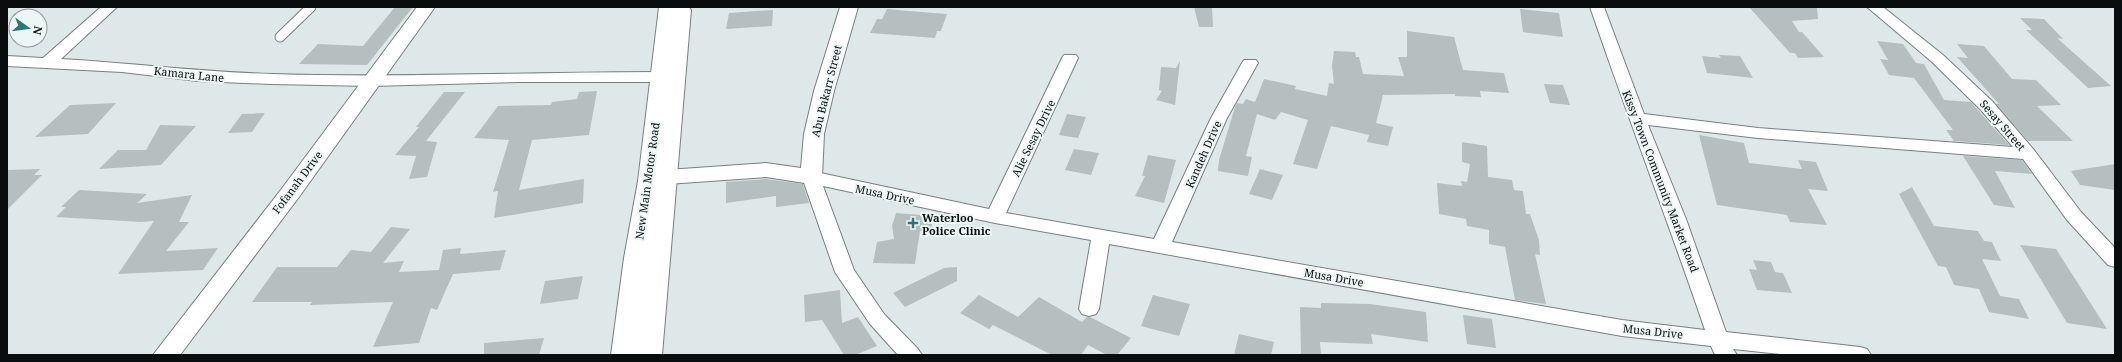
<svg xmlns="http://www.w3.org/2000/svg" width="2122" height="362" viewBox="0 0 2122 362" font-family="'Noto Serif',serif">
	<rect width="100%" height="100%" fill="#dfe8e8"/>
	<path fill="#b6bfbf" d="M395 7H413L367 65 299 64 318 44 363 46Z
		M1194 7H1212L1213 27H1199Z
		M1749 7H1817L1818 19 1792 21 1799 32H1802L1824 57 1798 58 1795 53H1790Z
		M887 9 909 11 947 14 941 31H937L935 38 870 33 877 19H882Z
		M1520 9 1559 13 1563 37 1523 32Z
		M773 10 772 26 726 29 729 13Z
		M2020 18 2044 19 2063 39 2057 38 2111 86 2088 88 2026 30H2032Z
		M1407 31 1454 37 1463 70 1504 73 1509 93 1480 91 1481 97 1455 96V94L1383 95 1376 123 1393 127 1388 146 1367 142 1369 135 1331 126 1317 169 1293 164 1308 120 1281 112 1275 120 1257 114 1246 156 1252 157 1248 176 1218 171 1219 160 1235 107 1237 103 1243 104 1246 99 1255 102 1264 79 1296 86 1295 89 1327 96 1329 83 1334 84 1332 66 1334 51 1355 52 1356 57H1359L1363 74 1404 76 1398 57H1407Z
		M1877 41 1903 44 1916 63 1924 64 1944 100 1971 102 2009 145 1954 141 1946 130H1953L1914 78 1889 75 1880 59 1888 60Z
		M1957 44 1984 46 2012 79 2036 80 2061 105 2037 106 2073 141H2028L1996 104H1999L1957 57 1968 58Z
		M1719 55 1740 56 1753 78 1707 73 1702 56 1721 58Z
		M1180 61 1175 105 1156 100 1162 91 1159 90 1161 67 1176 68Z
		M1544 84 1563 85 1570 105 1550 103Z
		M597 91 589 135 532 140 519 190 584 179 583 203 494 218 498 191 493 192 509 140 474 138 498 106 551 105 552 102 577 99 579 92Z
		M444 92H465L426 141 437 142 427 177 409 179 416 156 395 155 419 127H416Z
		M116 103 88 134 35 137 70 105Z
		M265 113 252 132 228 133 242 114Z
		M1067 114 1086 117 1078 138 1059 135Z
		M160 125 196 126 161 165 99 169 118 150H146Z
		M1699 135 1744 143 1749 163 1802 169 1798 160 1816 162 1828 191 1808 189 1827 225 1790 222 1787 215 1717 205Z
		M1462 142 1487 146 1488 177 1512 180 1514 190 1523 191 1526 214H1530L1539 240 1540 255 1535 254 1546 304 1515 300 1505 247 1489 244V230L1467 226 1466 219 1439 214 1437 183 1462 186 1461 181 1467 182 1470 164 1462 162Z
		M1074 149 1099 153 1091 175 1065 170Z
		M1148 155 1176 160 1164 203 1135 196 1145 176H1142Z
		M1963 156 2022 160 2032 174 1995 171 2015 208 1994 205Z
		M2115 164V190L2080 185 2071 171Z
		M40 169 34 175H42L7 210V170Z
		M1260 169 1283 175 1272 200 1249 194Z
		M766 179 803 184 809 203 776 207V196L726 203V182Z
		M1912 187 1934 226 1978 231 1984 241 1992 242 2001 261 1982 259 2000 296 2019 299 2029 319 1989 312 1979 289 1954 285 1946 267 1938 266 1899 194Z
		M79 190 147 194 137 203 192 195 179 222H189L166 251 218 248 203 270 118 274 154 221 141 222 56 217 66 207H61Z
		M896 213 934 216 930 232 920 231 915 264 873 263 877 242 894 239 892 226Z
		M391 227 410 229 383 263 404 261 399 272 439 270 443 250 461 248 460 254 506 250 500 270 453 274 437 310 431 308 419 343 373 347 393 302 310 305 312 302H252L277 267H337L351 250 371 252Z
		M2020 245 2056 249 2107 329 2067 323Z
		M1753 260 1771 262 1775 272 1783 273 1792 293 1757 290 1749 269 1757 270Z
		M957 267V281L905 307 893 293 944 268Z
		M583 276 578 299 540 304 545 281Z
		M840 290 842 323 858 317 877 346 855 355H844L822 320 805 322 804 295Z
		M979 295 1018 317 1039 297 1082 322 1087 317H1090L1131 338 1117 355H1107L1088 345 1081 355H1052L993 325 989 329 960 313Z
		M1153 295 1190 304 1179 336 1141 326Z
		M1321 303 1370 304 1426 312 1428 342 1371 334 1373 344 1320 342 1321 355H1301L1300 307 1321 308Z
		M1463 315 1492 319 1496 348 1467 344Z
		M1239 334 1274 342 1271 355H1234Z
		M544 338 539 355H484V343Z"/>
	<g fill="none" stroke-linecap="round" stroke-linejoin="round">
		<defs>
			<path id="service" d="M280 37 311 7"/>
			<path id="minor" d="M101 7H117L61 59C132 63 201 72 272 74 401 78 531 72 660 72L666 74 668 77 666 80 660 82H519L372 86 271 84 198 81 122 72 7 66V56L43 58Z
				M1590 7H1604L1644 114 1758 128 2013 147 1980 109 1931 61 1867 7H1883L1943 55 1992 101 2034 150 2081 212 2115 248V267L2108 265 2067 220 2023 159 1758 138 1648 125 1686 219 1726 332 1860 347 1867 349 1871 355H1789L1733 349 1737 355H1715L1711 346 1622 336 1109 244 1099 309 1096 314 1089 316 1082 314 1079 309 1091 240 995 223 823 186 854 270 884 314 918 349 922 355H898L870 324 835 272 802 177 805 173 811 171 989 209 1062 58 1064 55H1076L1078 58 1006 213 1154 239 1211 118 1242 63 1244 60H1256L1258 63 1227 118 1172 242 1622 320 1705 330C1668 221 1627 115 1590 7Z"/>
			<path id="tertiary" d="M417 7H435L299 197 180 355H153L283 187Z
				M840 7H858L834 91 824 134 822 177 819 182 811 184 766 177 667 184 659 182 656 177 659 172 667 170 766 163 801 168 804 134 814 91Z"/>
			<path id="trunk" d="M659 7H689L691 10 662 355H611L624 258 638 181Z"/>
		</defs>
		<use href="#service" stroke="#788080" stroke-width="11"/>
		<use href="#minor" stroke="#788080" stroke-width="2"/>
		<use href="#tertiary" stroke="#788080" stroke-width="2"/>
		<use href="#trunk" stroke="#788080" stroke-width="2"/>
		<use href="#service" stroke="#fff" stroke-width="9"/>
		<use href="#minor" fill="#fff" fill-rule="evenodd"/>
		<use href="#tertiary" fill="#fff" fill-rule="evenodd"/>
		<use href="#trunk" fill="#fff" fill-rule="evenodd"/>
	</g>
	<path fill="#2d7677" stroke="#ecf6f5" stroke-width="1.5" d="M911 217h4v4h4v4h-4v4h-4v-4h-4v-4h4z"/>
	<g text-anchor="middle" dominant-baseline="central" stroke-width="4" stroke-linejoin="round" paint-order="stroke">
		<g font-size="11" fill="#0a0d0d" stroke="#ecf6f5">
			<text transform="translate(189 74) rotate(6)">Kamara Lane</text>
			<text transform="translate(826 91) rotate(-76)">Abu Bakarr Street</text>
			<text transform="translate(2003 125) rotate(49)">Sesay Street</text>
			<text transform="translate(1033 138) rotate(-64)">Alie Sesay Drive</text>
			<text transform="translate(1203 154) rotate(-66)">Kandeh Drive</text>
			<text transform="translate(647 181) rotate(-82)">New Main Motor Road</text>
			<text transform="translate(1661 181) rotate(69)">Kissy Town Community Market Road</text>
			<text transform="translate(297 182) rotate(-53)">Fofanah Drive</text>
			<text transform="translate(885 194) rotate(12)">Musa Drive</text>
			<text transform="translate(1334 277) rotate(10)">Musa Drive</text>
			<text transform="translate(1653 331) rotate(6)">Musa Drive</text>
		</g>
		<g font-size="11" font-weight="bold" fill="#0a0d0d" stroke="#ecf6f5" text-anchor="start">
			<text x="922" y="217">Waterloo<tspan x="922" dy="13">Police Clinic</tspan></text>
		</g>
	</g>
	<rect width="2122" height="362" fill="none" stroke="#0a0d0d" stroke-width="16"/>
	<g transform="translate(28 28) rotate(104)"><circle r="19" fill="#ecf6f5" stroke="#929998"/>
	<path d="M0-3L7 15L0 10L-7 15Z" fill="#2d7677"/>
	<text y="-6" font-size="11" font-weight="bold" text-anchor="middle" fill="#0a0d0d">N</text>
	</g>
</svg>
